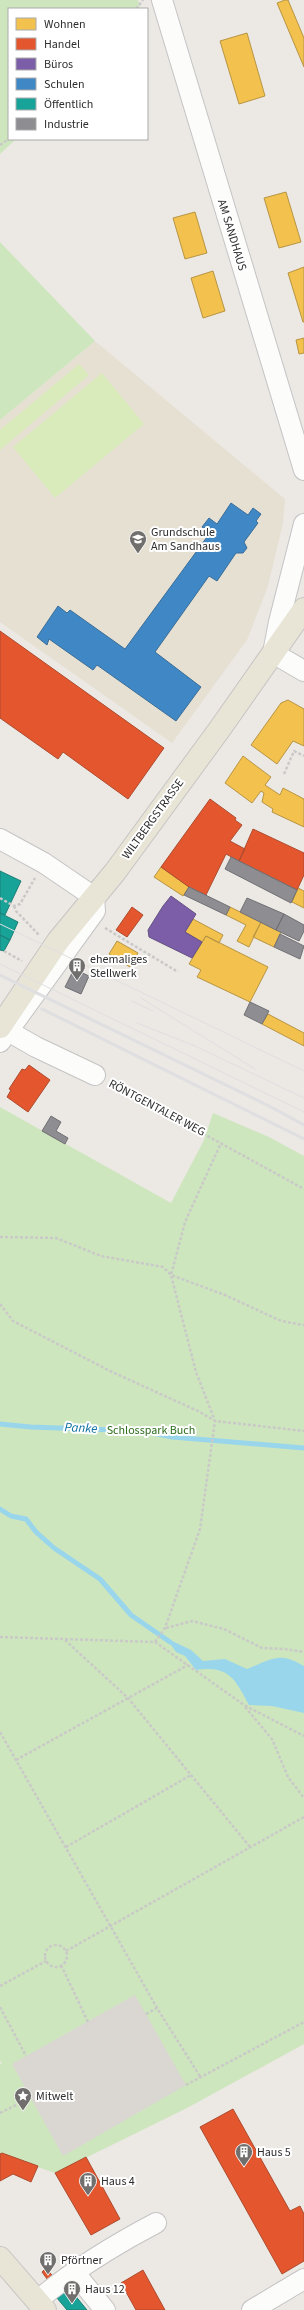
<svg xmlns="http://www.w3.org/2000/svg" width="304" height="2310" viewBox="0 0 304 2310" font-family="'Source Sans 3',sans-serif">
	<rect width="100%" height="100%" fill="#ece8e4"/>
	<path fill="#e6e0d3" d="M95 341 285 499 283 523 268 586 247 640 172 743 0 622V420Z"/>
	<path fill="#cee6be" d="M0 0H138L140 9H9V139H16L0 154Z
		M0 242 95 341 0 420Z
		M0 1107 171 1203 204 1140 213 1113 269 1137 304 1156V2044L189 2107 55 2173 0 2154V2064L2 2063 0 2061Z"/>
	<path fill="#d9eabb" d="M79 364 89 375 0 450V430Z
		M102 373 144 424 55 498 13 447Z"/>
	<path fill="#dad6d2" d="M135 1995 186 2085 63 2156 12 2064Z"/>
	<path fill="#99d6ec" d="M166 1638 191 1650 203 1661 225 1659 247 1669C272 1659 279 1651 304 1666V1713L272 1706 249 1705C235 1679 229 1665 196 1670L185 1656 176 1652Z"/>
	<path fill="#f2c14e" stroke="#b79544" d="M285 0H288L304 38V67L277 3Z
		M247 33 265 96 239 104 220 41Z
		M286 192 301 242 279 248 264 198Z
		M195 212 207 253 185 259 173 218Z
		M304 267V322H303L288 273Z
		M213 271 225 311 203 318 191 278Z
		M304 338V353L299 354 296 340Z
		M288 700 304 709V746L293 741 277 764 251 745 281 703Z
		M243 756 271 777 265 785 280 795 283 788 304 799V827L272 812 273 809 262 802 264 793 261 791 252 803 225 783Z
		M161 867 189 887 183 896 154 877Z
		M298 888 304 891V908L292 902Z
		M230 907 261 922 249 947 237 941 246 925 226 915Z
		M193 919 223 935 219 943 206 936 202 942 185 932Z
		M261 922 281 932 274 947 253 937Z
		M206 936 268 967 250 1002 197 977 201 970 189 964Z
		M117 941 138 953 130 967 109 954Z
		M268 1014 304 1033V1046L262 1024Z"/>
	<path fill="#e4572e" stroke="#ad4b2e" d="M0 631 164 748 128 799 63 752 58 759 0 718Z
		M210 799 236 818 235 820 242 825 230 841 245 849 239 861 226 854 206 895 189 887 161 867Z
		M253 829 304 853V875L297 890 239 861Z
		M132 907 143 915 127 937 116 930Z
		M29 1065 50 1080 28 1112 7 1097 11 1090 9 1089 22 1069 25 1070Z
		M233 2109 290 2211 300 2206 304 2214V2261L282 2274 200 2127Z
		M2 2153 38 2166 31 2182 13 2174 0 2181V2154Z
		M86 2157 120 2219 91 2235 55 2173Z
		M46 2268 55 2279 50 2283 42 2272Z
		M143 2270 165 2310H136L121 2283Z"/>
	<path fill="#7b5ea7" stroke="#645083" d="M171 896 196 914 185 932 202 942 192 958 149 937 148 930 163 906Z"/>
	<path fill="#3f88c5" stroke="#3a6d98" d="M231 503 248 515 253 508 261 514 256 521 258 523 244 542 247 548 243 553H236L217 581 209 576 155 652 201 687 176 721 97 665 93 670 49 639 47 645 37 637 58 606 67 613 70 610 125 649 210 533 202 527 209 518 217 524Z"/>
	<path fill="#17a398" stroke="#1e8078" d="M0 871 21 881 5 915 0 913Z
		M0 913 18 922 10 940 0 935Z
		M0 935 10 940 4 951 0 950Z
		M69 2288 87 2310H67L57 2298Z"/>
	<path fill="#8d8d92" stroke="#707074" d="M231 857 297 890 291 903 225 869Z
		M189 887 230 907 226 915 184 895Z
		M247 898 284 914 276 930 240 912Z
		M284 914 304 925V931L299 941 276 930Z
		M280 934 304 946 300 959 274 947Z
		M74 969 89 976 81 994 65 987Z
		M250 1002 269 1011 262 1024 244 1015Z
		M51 1116 61 1122 56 1131 68 1138 65 1144 42 1131Z"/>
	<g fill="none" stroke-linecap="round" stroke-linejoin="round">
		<path stroke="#99d6ec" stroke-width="5" d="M0 1424 31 1427 143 1431 172 1437 304 1448
			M0 1509 11 1516 26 1519 36 1532 54 1548 100 1579 131 1615 170 1642"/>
		<defs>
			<path id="minor" d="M162 0 304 470
				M304 524 279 622 273 653 304 671
				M0 839 44 863 94 897 95 911 0 1042
				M8 1031 36 1047 95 1075
				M74 2272 105 2310
				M37 2301C73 2270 114 2245 156 2223
				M252 2310 304 2279"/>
			<path id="major" d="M0 1027 58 941 115 872 219 730 304 609
				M0 2258 45 2310"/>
		</defs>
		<use href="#minor" stroke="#c5c4c5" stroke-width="22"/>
		<use href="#major" stroke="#c6c5c4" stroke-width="24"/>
		<path stroke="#c9c9c8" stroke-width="2.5" stroke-dasharray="3 2" stroke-linecap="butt" d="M136 9 143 0
			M0 145 9 139
			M284 774 294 751 304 756
			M0 898 14 906 20 904 35 878
			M14 906 16 911 39 935
			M105 928 178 972
			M4 951 22 961
			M111 1083 304 1189
			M0 1237 56 1238 101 1256 163 1267 171 1275 225 1295 281 1321 304 1325
			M0 1304 13 1321 110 1371 200 1412 215 1421 304 1431
			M166 1628 192 1621 224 1629 262 1648 285 1649 304 1652
			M0 1637 155 1642 244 1705 304 1736
			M65 1640 128 1698 250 1847
			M155 1642 165 1628 200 1529 215 1421 196 1372 171 1275 185 1222 221 1143
			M245 1707 272 1739 288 1777 304 1798
			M0 1732 157 2008 201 2078
			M16 1760 188 1665
			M66 1847 191 1775
			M45 1956a11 11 0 1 1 22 0a11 11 0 1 1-22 0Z
			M66 1951 304 1817
			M61 1965 88 2022
			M0 1986 46 1961
			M0 2007 26 2056
			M146 2014 157 2008
			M186 2085 304 2022
			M0 2113 30 2098"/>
		<use href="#minor" stroke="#fcfcfb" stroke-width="20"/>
		<use href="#major" stroke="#e8e4d6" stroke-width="22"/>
		<path stroke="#dfdfe1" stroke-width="1" d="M0 924 304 1071
			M0 964 304 1112
			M141 998 255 1069
			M132 1001 153 1011
			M137 1023 195 1046 304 1098"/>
		<path stroke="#dfdfe1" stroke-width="3" d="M0 975 269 1106 304 1125
			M42 1009 304 1139"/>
	</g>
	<defs>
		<symbol id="school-pin" viewBox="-11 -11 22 30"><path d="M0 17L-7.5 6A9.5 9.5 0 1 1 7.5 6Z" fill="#706f6e" stroke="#fff"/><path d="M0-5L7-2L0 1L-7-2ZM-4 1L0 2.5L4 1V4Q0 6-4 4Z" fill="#fff"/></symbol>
		<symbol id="building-pin" viewBox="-11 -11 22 30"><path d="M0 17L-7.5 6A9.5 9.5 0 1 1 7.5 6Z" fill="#706f6e" stroke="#fff"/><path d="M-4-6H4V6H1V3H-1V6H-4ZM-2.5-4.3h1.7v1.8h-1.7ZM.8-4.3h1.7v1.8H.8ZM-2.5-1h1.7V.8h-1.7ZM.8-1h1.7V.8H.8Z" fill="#fff"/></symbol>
		<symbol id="sight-pin" viewBox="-11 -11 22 30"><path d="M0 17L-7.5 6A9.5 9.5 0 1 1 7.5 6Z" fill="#706f6e" stroke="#fff"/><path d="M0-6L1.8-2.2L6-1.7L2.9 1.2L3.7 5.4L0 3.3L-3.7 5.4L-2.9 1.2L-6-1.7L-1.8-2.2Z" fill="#fff"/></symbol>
	</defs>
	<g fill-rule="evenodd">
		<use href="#school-pin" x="128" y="529" width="20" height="27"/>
		<use href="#building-pin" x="67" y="956" width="20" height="27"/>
		<use href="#sight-pin" x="13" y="2086" width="20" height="27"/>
		<use href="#building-pin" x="234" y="2142" width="20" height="27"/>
		<use href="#building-pin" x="78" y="2171" width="20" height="27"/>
		<use href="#building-pin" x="38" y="2250" width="20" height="27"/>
		<use href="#building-pin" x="62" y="2279" width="20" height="27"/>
	</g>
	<g text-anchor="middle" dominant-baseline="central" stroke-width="4" stroke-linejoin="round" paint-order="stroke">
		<g font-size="12" fill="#2e2e2e" stroke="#fff">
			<text transform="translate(232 235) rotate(73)">AM SANDHAUS</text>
			<text transform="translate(153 819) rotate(-54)">WILTBERGSTRASSE</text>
			<text transform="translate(157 1108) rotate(28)">RÖNTGENTALER WEG</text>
		</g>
		<g font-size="12" fill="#2e2e2e" stroke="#fff" text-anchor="start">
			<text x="151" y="532">Grundschule<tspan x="151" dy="14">Am Sandhaus</tspan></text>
			<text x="90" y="959">ehemaliges<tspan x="90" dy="14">Stellwerk</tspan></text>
			<text x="36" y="2096">Mitwelt</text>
			<text x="257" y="2152">Haus 5</text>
			<text x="101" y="2181">Haus 4</text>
			<text x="61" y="2260">Pförtner</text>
			<text x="85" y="2289">Haus 12</text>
		</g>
		<g font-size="12" fill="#2c6e1b" stroke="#fff">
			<text x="151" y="1430">Schlosspark Buch</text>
		</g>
		<g font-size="13" font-style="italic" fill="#0d6fa3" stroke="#fff">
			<text transform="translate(81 1428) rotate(3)">Panke</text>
		</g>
	</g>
	<rect x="8" y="8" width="140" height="132" fill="#ffffff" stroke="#ababab"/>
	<rect x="16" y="18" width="20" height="12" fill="#f2c14e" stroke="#ababab"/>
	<text x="44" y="28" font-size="12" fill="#2e2e2e">Wohnen</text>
	<rect x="16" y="38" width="20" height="12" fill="#e4572e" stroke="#ababab"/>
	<text x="44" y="48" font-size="12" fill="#2e2e2e">Handel</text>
	<rect x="16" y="58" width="20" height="12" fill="#7b5ea7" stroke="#ababab"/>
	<text x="44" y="68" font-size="12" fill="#2e2e2e">Büros</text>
	<rect x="16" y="78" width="20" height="12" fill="#3f88c5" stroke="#ababab"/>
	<text x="44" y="88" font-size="12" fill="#2e2e2e">Schulen</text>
	<rect x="16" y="98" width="20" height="12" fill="#17a398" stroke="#ababab"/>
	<text x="44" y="108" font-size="12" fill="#2e2e2e">Öffentlich</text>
	<rect x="16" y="118" width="20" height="12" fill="#8d8d92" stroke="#ababab"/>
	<text x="44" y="128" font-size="12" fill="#2e2e2e">Industrie</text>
</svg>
